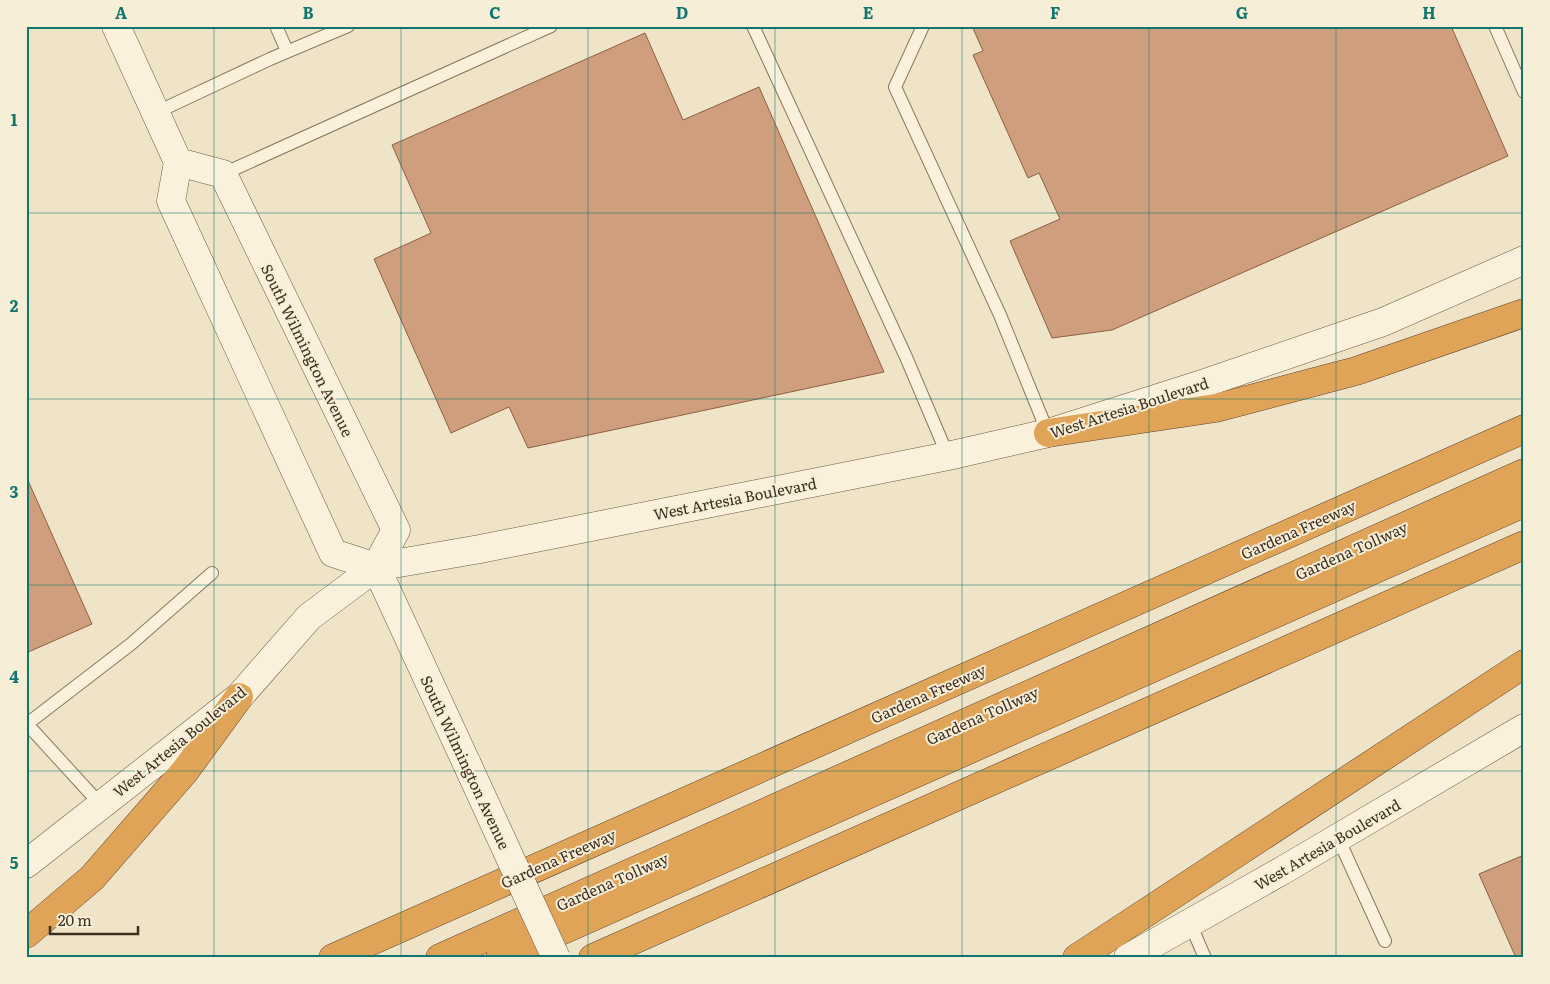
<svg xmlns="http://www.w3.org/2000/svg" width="1550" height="984" viewBox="0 0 1550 984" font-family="Literata,serif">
	<rect width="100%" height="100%" fill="#f0e4c8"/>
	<path fill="#cf9f7d" stroke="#8d5f41" d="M972 26H1451L1508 156 1112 330 1052 338 1010 241 1060 219 1039 173 1028 178 973 55 983 51Z
		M645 33 683 120 759 87 884 372 528 448 509 407 451 433 374 259 431 233 392 145Z
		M26 476 92 624 26 653Z
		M1524 855V958H1516L1479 874Z"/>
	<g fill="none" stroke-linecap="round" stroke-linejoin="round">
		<defs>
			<path id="lane" d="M276 26 287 51
				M753 26 906 357 948 456
				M923 26 895 87 1000 315 1048 433
				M1495 26 1524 92
				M155 113 270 59 348 26
				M223 174 551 26
				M27 724 131 644 212 573
				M26 725 27 724 101 805
				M1338 838 1385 941
				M1190 923 1205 958"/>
			<path id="secondary" d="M116 26 178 162 171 201 333 553 376 567 467 764
				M178 162 223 174 396 530 376 567
				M26 864 239 697 309 617 376 567 480 549 948 456 1048 433 1202 384 1383 322 1524 260
				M1128 958 1285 869 1524 728"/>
			<path id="highway" d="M1048 433 1216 408 1356 371 1524 313
				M26 934 92 878 185 771 239 697
				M333 958 1524 429
				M440 958 1524 473
				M500 958 1524 503
				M593 958 1524 545
				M1077 958 1524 664"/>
		</defs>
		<use href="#lane" stroke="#8d765c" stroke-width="14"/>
		<use href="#secondary" stroke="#6f573f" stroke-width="29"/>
		<use href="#highway" stroke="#5b4430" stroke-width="29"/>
		<use href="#lane" stroke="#faf1dc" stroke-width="12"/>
		<use href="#secondary" stroke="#faf1dc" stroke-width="28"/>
		<use href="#highway" stroke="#e0a458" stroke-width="28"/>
		<defs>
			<path id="secondary-bridge" d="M467 764 556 958"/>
		</defs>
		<use href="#secondary-bridge" stroke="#6f573f" stroke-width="29" stroke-linecap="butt"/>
		<use href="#secondary-bridge" stroke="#faf1dc" stroke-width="28"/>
	</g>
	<path fill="none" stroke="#0f766e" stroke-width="1" stroke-opacity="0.55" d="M214 26V958M401 26V958M588 26V958M775 26V958M962 26V958M1149 26V958M1336 26V958M26 213H1524M26 399H1524M26 585H1524M26 771H1524"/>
	<g text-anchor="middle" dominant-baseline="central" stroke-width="4" stroke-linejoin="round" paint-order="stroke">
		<g font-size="15" fill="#3d2e20" stroke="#f7eed8">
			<text transform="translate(308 350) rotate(64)">South Wilmington Avenue</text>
			<text transform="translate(1129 407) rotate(-18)">West Artesia Boulevard</text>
			<text transform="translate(735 498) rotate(-11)">West Artesia Boulevard</text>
			<text transform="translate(1298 529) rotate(-24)">Gardena Freeway</text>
			<text transform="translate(1351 550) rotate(-24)">Gardena Tollway</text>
			<text transform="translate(928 693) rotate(-24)">Gardena Freeway</text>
			<text transform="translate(982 715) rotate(-24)">Gardena Tollway</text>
			<text transform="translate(179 741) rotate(-39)">West Artesia Boulevard</text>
			<text transform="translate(466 762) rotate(65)">South Wilmington Avenue</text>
			<text transform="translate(1327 844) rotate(-30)">West Artesia Boulevard</text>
			<text transform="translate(558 858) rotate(-24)">Gardena Freeway</text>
			<text transform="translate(612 881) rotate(-24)">Gardena Tollway</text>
		</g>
	</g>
	<rect width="1550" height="984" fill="none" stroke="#f7eed8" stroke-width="55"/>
	<path d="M50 926v8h88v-8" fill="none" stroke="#3d2e20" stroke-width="2.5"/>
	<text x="58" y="926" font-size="15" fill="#3d2e20" stroke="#f7eed8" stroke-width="4" paint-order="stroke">20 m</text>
	<rect x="28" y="28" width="1494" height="928" fill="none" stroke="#0f766e" stroke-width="2"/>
	<g font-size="16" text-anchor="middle" font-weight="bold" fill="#0f766e">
		<text x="121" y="19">A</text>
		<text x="308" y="19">B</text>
		<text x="495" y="19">C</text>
		<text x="682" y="19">D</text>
		<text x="868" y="19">E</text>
		<text x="1055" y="19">F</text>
		<text x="1242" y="19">G</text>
		<text x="1429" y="19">H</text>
		<text x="14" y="126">1</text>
		<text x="14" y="312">2</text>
		<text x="14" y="498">3</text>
		<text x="14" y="683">4</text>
		<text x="14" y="869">5</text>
	</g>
</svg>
